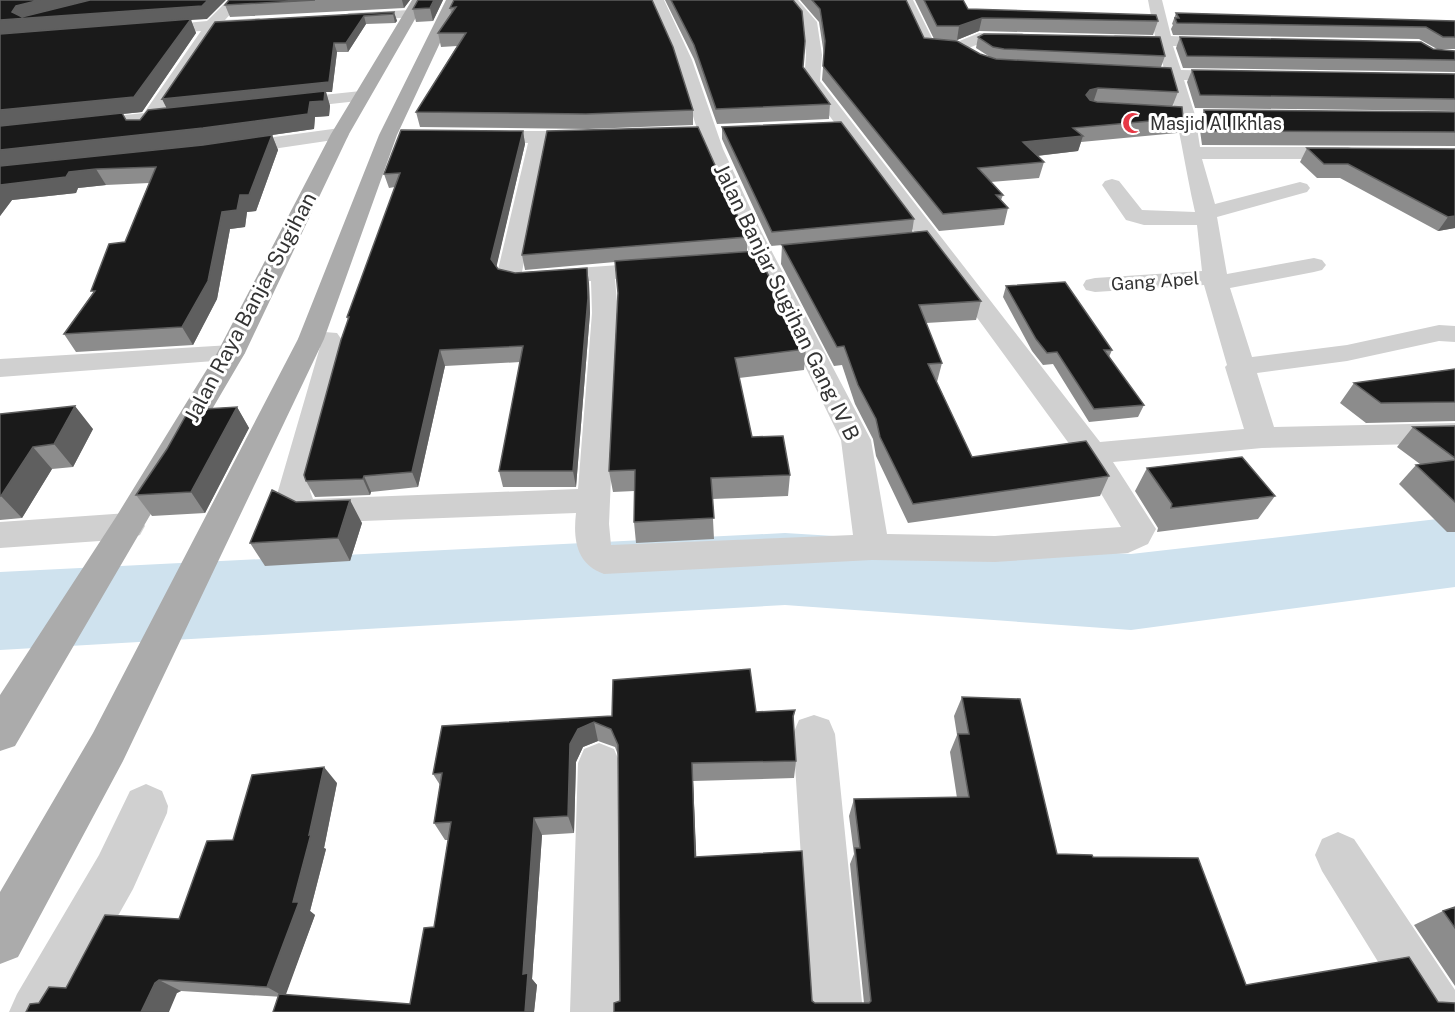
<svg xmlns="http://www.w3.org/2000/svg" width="1455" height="1012" viewBox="0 0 1455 1012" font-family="'Public Sans',sans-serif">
	<rect width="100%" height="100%" fill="#fff"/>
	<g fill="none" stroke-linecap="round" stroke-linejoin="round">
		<path fill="#cfe2ee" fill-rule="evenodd" d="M1455 517V587L1131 630 785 605 0 650V572L785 533 1131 554Z"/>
		<path fill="#d0d0d0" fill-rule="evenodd" d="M228 0H243L225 20 259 18 266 22 259 26 216 29 163 111 192 110 195 114 192 118 156 123 147 128 140 124 0 140V128L144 113 201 31 148 34 143 33 141 30 143 27 207 21Z
			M650 0H664L692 60 723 149 760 229 871 440 887 534 995 536 1121 527 1081 460 804 81 806 55 803 23 784 0H798L817 22 822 55 820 81 1100 442 1244 429 1225 367 1227 365 1204 285 1095 292 1086 290 1083 285 1086 280 1095 278 1202 271 1197 225H1144L1126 220 1102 185 1105 181 1112 179 1119 181 1142 210 1195 212C1185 168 1179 123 1167 79L1129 78 1121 73 1129 68 1164 69 1158 45H1115L1107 40 1115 35 1155 36 1148 0H1162L1171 36 1228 39 1231 42 1223 47 1173 46 1181 70 1233 71 1241 76 1233 81 1184 80 1195 115 1200 147H1348L1355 149 1358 153 1355 157 1348 159H1202L1215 204 1300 182 1307 184 1310 188 1307 192 1217 217 1227 274 1314 258 1322 260 1326 265 1322 270 1314 272 1230 288 1252 357 1347 345 1439 325 1455 326V342L1439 341 1347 361 1257 373 1274 427 1455 423V443L1262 448 1113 462 1156 529 1148 544 1128 553 995 562 872 560 604 574C576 564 573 539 576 513L309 523C292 518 279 510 278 491L320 347 302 345 298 339 302 333 311 331 337 333 347 347 310 491 313 499 578 489 592 313 591 281 519 286 502 282 497 274 528 143H479L472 141 470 137 472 133 479 131H589L596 133 598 137 596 141 547 143 522 272 661 262 669 264 673 269 669 274 615 279 618 313 609 524 611 545 853 535 841 440 738 229 703 149 676 60Z
			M899 0H913L934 42H957L979 33H1022L1030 38 1022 43H981L959 52 924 50Z
			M411 10 418 14 416 17 349 21 342 17 349 13Z
			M361 91 367 92 370 96 367 100 285 109 279 108 276 104 279 100 285 99Z
			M340 128 347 130 349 134 347 138 231 155 224 153 221 149 224 145 231 143Z
			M231 345 241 347 245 353 241 359 0 377V359Z
			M128 513 140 517 145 526 140 535 128 539 0 548V522Z
			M814 715 829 720 835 734 863 1012H811L793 734 799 720Z
			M599 743 614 749 620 763 622 1012H570L578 763 584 749Z
			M146 784 162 791 168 806 167 813 133 889 64 1012H9L17 994 99 855 130 791Z
			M1338 832 1354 839 1455 990V1012H1409L1322 871 1315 855 1322 839Z"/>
		<path fill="#ababab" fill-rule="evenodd" d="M412 0H426L349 134 245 353 15 746 0 751V695L116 517 217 353 331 134Z
			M446 0H460L397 135 324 339 123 761 18 957 0 964V892L93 733 298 339 379 135Z"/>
	</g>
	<path fill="#8c8c8c" d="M229 0H410L404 8 230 17 225 5Z
		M418 0H443L433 21 416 22 413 9Z
		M454 0 693 110V125L588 129 420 127 416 112 457 46 441 47 438 33 451 13 450 8Z
		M665 0H793L803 67 830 104 829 119 717 124 694 59Z
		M800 0H906L924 38 934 39 915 0H963L968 9 1158 21 1153 35 979 31 957 40H948L980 54 990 57 976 48 978 37 1165 56 1161 67 1178 92 1172 107 1183 118 1177 133 1081 142 1078 151 1037 156 1044 162 1039 178 991 182 1003 195 1001 200 1008 208 1004 225 939 231 822 80 824 55 819 22Z
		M394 12 397 21 395 23 366 24 348 52H337L332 92H326L330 106 329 116 315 117 314 129 272 135 278 150 256 211 247 212 245 227 230 229 217 299 193 345 76 352 64 334 92 294 125 242 149 183 106 185 78 188 76 193 12 200 0 216V126L77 28 207 19 191 20 196 33 142 112 123 114 126 120H140L166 108 215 22Z
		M1176 13 1455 21V49H1437L1419 39 1173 35 1171 29 1173 25 1172 24Z
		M1180 37 1455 51V72L1183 68 1176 48Z
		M1192 70 1455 74V111L1195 108 1187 82Z
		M1204 110 1455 112V146L1202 145 1199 123Z
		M722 127 914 219 912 233 981 301 976 320 926 323 942 363 937 382 972 457 1109 476 1100 496 908 523 876 456 873 439 855 404 842 365 834 366 781 264 782 245 862 238 771 246 722 139Z
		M523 131 525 144 496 267 498 269 515 273 589 283 590 313 576 487H503L499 471 520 362 445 366 418 487 371 492 370 495 315 497 306 481 348 320 347 317 395 187 389 188 384 174Z
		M1307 148 1455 149V228L1438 231 1340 178H1317L1300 162Z
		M747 237V251L806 349 804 370 739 378 752 437 790 475 788 496 712 499 714 539 636 543 634 522V491L613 492 609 471 618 293 615 262 525 270 522 255Z
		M1006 286 1112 350 1109 357 1144 405 1138 417 1089 422 1053 364 1043 365 1032 351 1003 297Z
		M1455 369V421L1366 423 1340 403 1354 383Z
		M237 407 249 428 205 513 152 516 136 495Z
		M0 414 93 429 73 467 52 469 22 518 0 520Z
		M1455 426V532H1447L1399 484 1416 465 1420 464 1397 447 1413 427Z
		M1147 468 1275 496 1258 519 1157 532 1158 528 1135 491Z
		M296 502 362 523 350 561 265 566 250 543Z
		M962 697 1057 854 1093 857 1246 985 1438 1002 1455 1012 620 1001 618 755 615 747 598 741 583 747 576 762 574 833 542 835 532 979 537 985 534 1012 181 991 177 993 39 1003 66 988 179 919 233 840 337 783 324 848 326 849 310 911 315 915 285 995 410 1004 434 927 448 840H445L434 823 440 785 433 774 442 726 795 710 793 723 796 761 794 778 693 781 696 857 815 1003H864L850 864 854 854 849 816 854 799 957 798 950 752 957 735 954 716Z
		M1455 907V986L1414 925 1443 911Z"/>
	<path fill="#5f5f5f" d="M40 0H226L207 19 191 20 196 33 142 112 0 126V20L12 12 16 6Z
		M402 0H410L404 8Z
		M434 0H443L433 21 430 8Z
		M394 12 397 21 395 23 393 14Z
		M364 16 366 24 348 52 346 43Z
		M982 18 979 31 957 40 959 26Z
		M334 43 337 52 332 92H326L330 106 329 116 315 117 314 129 272 135 278 150 256 211 247 212 245 227 230 229 217 299 193 345 182 327 210 144 0 167V150L203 128 167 109 162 99Z
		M1098 88 1093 103 1082 110 1086 95 1090 90Z
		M523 131 525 144 495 273 491 259Z
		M1083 136 1078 151 1018 158 1023 142Z
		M96 169 106 185 78 188 76 193 12 200 0 216V184L69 172Z
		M1455 216V228L1438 231 1448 217Z
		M587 268 589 283 590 313 576 487 573 471Z
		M440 350 445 366 418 487 412 472Z
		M75 406 93 429 73 467 54 444Z
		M237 407 249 428 205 513 191 492Z
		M33 447 52 469 22 518 1 496Z
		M364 476 371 492 370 495 363 479Z
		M350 500 362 523 350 561 338 538Z
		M594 722 598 741 583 747 576 762 574 833 568 816 570 744 578 729Z
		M692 763 693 781 697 872 695 857Z
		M324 767 337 783 324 848 326 849 310 911 315 915 285 997 267 987 293 902 309 835Z
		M534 818 542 835 532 979 537 985 534 1012H525L523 974Z
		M159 980 181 991 177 993 169 1012H141L155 983Z"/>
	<path fill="#1a1a1a" stroke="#5f5f5f" stroke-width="1.5" d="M0 0H40L16 6 12 12 22 17 90 0H208L202 6 0 20Z
		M229 0H315L225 5Z
		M418 0H434L430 8 413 9Z
		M454 0H652L673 47 693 110 586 114 416 112 466 33H438L456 7 450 8Z
		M671 0H793L802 11 805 41 803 67 830 104 716 109 694 45Z
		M812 0H906L924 38 957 41 980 54 996 59 1171 68 1178 92 1098 88 1090 90 1086 95 1090 100 1097 102 1182 107 1183 118 1073 128 1083 136 1023 142 1044 162 978 168 1003 195H996L1008 208 943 214 823 66 825 41 820 9Z
		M924 0H963L968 9 1156 15 1158 21 982 18 959 26H937Z
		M394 12 393 14 364 16 346 43H334L329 82 162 99 215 22Z
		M1176 13 1455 21V37H1443L1426 27 1177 23 1175 18H1179Z
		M191 19 134 97 0 110V34Z
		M984 34 1160 37 1165 56 1004 49 993 47 978 37Z
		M1180 37 1421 42 1433 49 1455 51V60L1187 56Z
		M1192 70 1455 74V99L1200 95Z
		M325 91 324 101 310 102 308 114 203 128 0 150V126L122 113 126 120H140L148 110Z
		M1204 110 1455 112V132L1208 131Z
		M841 122 914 219 772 232 722 127Z
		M698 127 747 237 522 255 547 131Z
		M401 130 523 131 491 259 498 269 515 273 587 268 588 298 573 471H499L523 346 440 350 412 472 364 476 363 479 306 481 304 475 341 340 349 317H347L400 173 384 174Z
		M272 135 249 195H240L237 210 222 212 208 281 182 327 64 334 95 291H91L109 244 125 242 156 167 96 169 69 172 66 177 0 185V166L203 145Z
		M1307 148 1455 149V216L1448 217 1348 164H1324Z
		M927 231 981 301 919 305 942 363 928 364 972 457 1086 441 1109 476 913 504 880 437 876 419 858 385 844 346 837 347 782 245Z
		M756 251 806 349 735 358 752 437 783 436 790 475 711 478 714 518 634 522 635 470 609 471 618 293 615 261Z
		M1065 282 1112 350H1104L1144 405 1094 409 1057 352 1047 353 1036 339 1006 286Z
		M1455 369V402L1381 403 1354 383Z
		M75 406 54 444 33 447 1 496H0V414Z
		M237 407 191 492 136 495 167 449 189 410Z
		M1455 426V458L1413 427Z
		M1242 457 1275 496 1171 508 1172 504 1147 468Z
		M1455 460V502L1416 465Z
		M272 490 296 502 350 500 338 538 250 543Z
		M750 669 756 712 795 710 793 716 796 761 692 763 695 857 802 851 812 1001 815 1003H869L871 1001 855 848H860L854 799 969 797 958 734H969L962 697 1020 699 1057 854 1092 855 1093 857 1198 858 1246 985 1409 957 1438 1002 1455 1003V1012H614V1003L620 1001 618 745 611 729 594 722 578 729 570 744 568 816 534 818 523 974 528 973 525 1012H273L279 994 410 1004 424 928 434 927 451 822 434 823 442 773 433 774 442 726 612 716 613 680Z
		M324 767 309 835 311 834 293 902H299L267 987 159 980 155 983 141 1012H26L30 1004 39 1003 49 987 66 988 105 915 179 919 207 841 233 840 252 775Z
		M1455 907V928L1443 911Z"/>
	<defs>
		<symbol id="mosque-bare" viewBox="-9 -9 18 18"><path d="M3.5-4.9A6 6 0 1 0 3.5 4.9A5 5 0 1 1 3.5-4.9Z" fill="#e63946" stroke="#fff" stroke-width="2.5" paint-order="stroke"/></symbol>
	</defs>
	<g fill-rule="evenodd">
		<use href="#mosque-bare" x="1118" y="108" width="30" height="30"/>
	</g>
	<g text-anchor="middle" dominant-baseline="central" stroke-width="6" stroke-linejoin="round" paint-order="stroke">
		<g font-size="18" fill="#333" stroke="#fff" text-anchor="start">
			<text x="1150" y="123">Masjid Al Ikhlas</text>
		</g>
		<g font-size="18" fill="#333" stroke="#fff">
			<text transform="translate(1155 281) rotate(-4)">Gang Apel</text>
		</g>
		<g font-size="21" fill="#333" stroke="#fff">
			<text transform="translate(787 302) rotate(64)">Jalan Banjar Sugihan Gang IV B</text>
			<text transform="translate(250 307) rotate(-62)">Jalan Raya Banjar Sugihan</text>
		</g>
	</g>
</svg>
